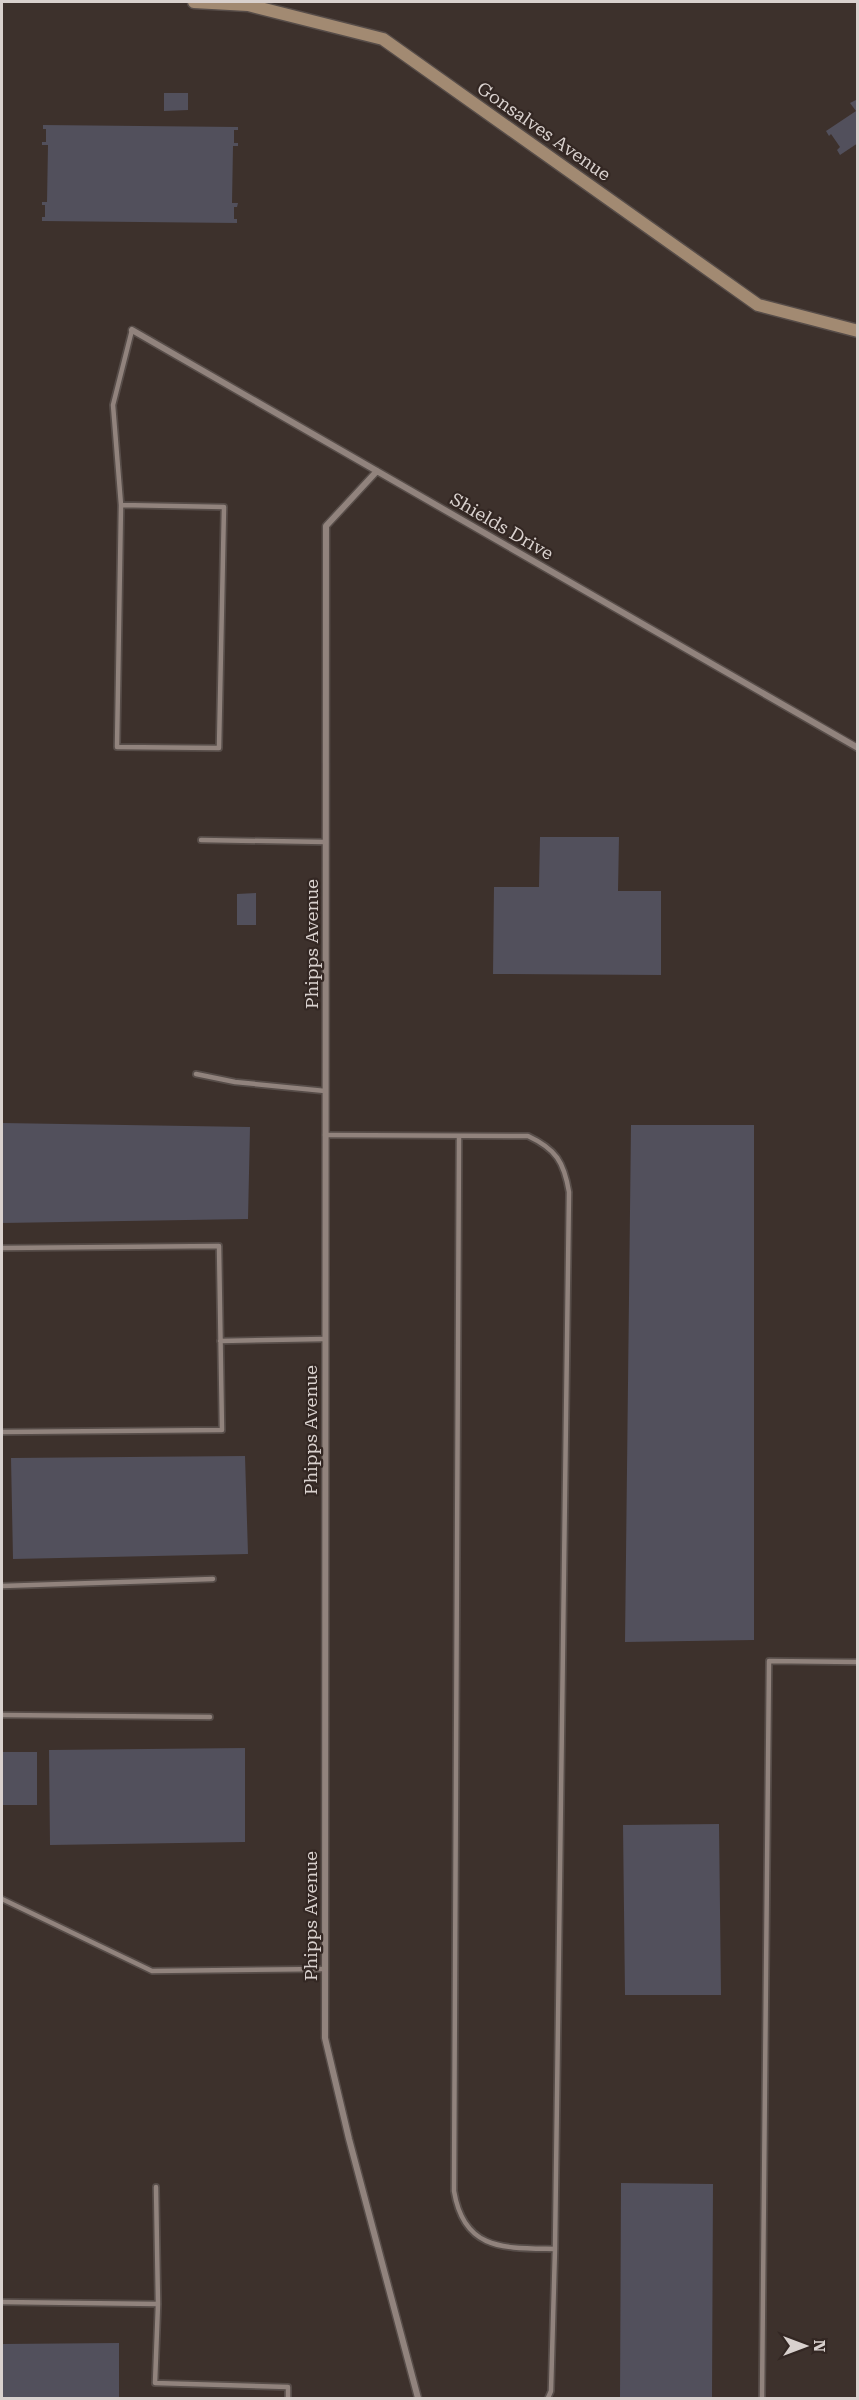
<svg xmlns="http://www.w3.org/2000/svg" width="859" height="2400" viewBox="0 0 859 2400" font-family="'Roboto Serif',serif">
	<rect width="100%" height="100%" fill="#3d312c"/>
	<path fill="#52505c" d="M164 93H188V110L164 111Z
		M858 99V143L840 155 837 150 840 147 831 134 829 136 826 131 856 111 850 103Z
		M43 125 238 127V130H234V143H238V146H233L232 203H238L237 207H234V219H237V223L42 221V217H45V205H42V202H47L48 145H42V142H46V129H43Z
		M540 837H619L618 891H661V975L493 974 494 887H539Z
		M256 893V925H237V894Z
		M2 1123 250 1127 248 1219 2 1223Z
		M631 1125H754V1640L625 1642Z
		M245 1456 248 1554 13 1559 11 1458Z
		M245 1748V1842L50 1845 49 1750Z
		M2 1752H37V1805H2Z
		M719 1824 721 1995H625L623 1825Z
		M621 2183 713 2184 712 2398H620Z
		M119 2343V2398H2V2344Z"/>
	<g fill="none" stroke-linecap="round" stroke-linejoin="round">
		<defs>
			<path id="lane" d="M121 505 224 507 219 748 117 747Z
				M121 505 113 405 132 330
				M201 840 326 842
				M196 1074 235 1082 325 1091
				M325 1135 528 1136C556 1149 564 1162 569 1192L555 2249 551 2391 548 2398
				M459 1136 454 2191C464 2251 504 2248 555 2249
				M2 1248 219 1246 222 1430 2 1432
				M220 1341 325 1339
				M2 1586 213 1579
				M2 1715 210 1717
				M2 1899 152 1971 325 1969
				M156 2187 158 2304 155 2383 288 2387V2398
				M2 2302 158 2304
				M762 2398 769 1661 858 1662"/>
			<path id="street" d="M132 330 858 748
				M377 471 326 526 325 2038 349 2139 418 2398"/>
			<path id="secondary" d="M194 2 248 5 383 39 758 305 858 331"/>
		</defs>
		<use href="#lane" stroke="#574d49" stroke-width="8"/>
		<use href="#street" stroke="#574d49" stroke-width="9"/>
		<use href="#secondary" stroke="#574d49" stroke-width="15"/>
		<use href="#lane" stroke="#91837d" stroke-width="4.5"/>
		<use href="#street" stroke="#91837d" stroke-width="6"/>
		<use href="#secondary" stroke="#a28a72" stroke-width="12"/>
	</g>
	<g text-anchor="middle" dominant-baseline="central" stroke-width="4.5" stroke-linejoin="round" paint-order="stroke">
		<g font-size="18" fill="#d9d1ce" stroke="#332723">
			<text transform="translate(544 131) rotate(35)">Gonsalves Avenue</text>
			<text transform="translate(502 526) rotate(30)">Shields Drive</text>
			<text transform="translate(311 944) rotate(-90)">Phipps Avenue</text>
			<text transform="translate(310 1430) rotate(-90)">Phipps Avenue</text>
			<text transform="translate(310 1916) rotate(-90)">Phipps Avenue</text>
		</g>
	</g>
	<rect width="859" height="2400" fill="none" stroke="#d9d1ce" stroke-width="6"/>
	<g transform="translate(805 2346) rotate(90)" stroke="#332723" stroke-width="4.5" paint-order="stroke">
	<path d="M0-4.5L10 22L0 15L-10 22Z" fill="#d9d1ce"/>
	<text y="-9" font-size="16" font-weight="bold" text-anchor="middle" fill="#d9d1ce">N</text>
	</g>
</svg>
